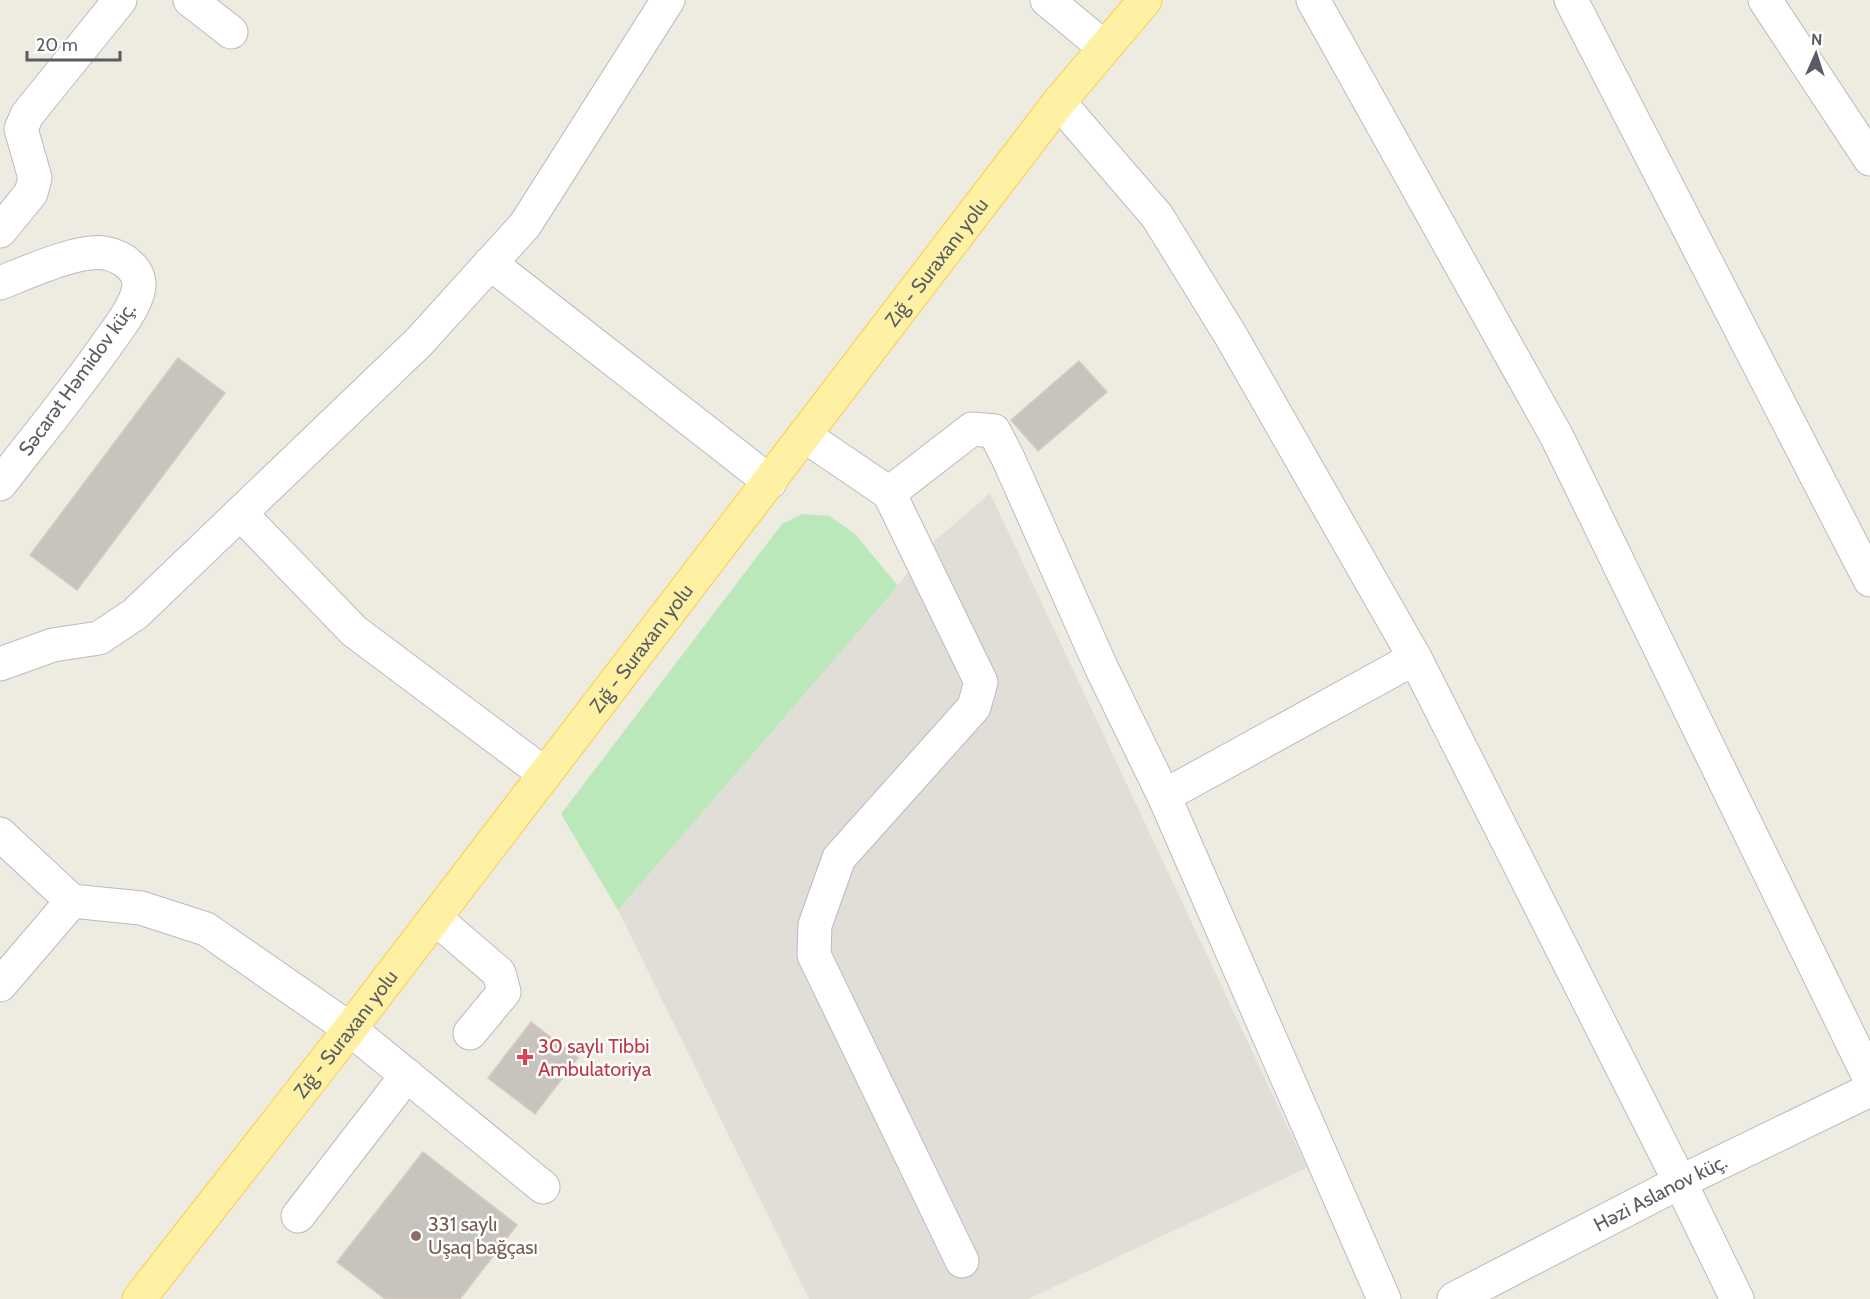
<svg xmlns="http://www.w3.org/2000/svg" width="1870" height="1299" viewBox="0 0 1870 1299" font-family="Cabin,sans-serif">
	<rect width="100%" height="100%" fill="#eeebe0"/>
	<path fill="#e1ded8" d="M990 493 1307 1168 1028 1299H809L618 910 898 586 920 554Z"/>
	<path fill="#bae8ba" d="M802 514 829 516 854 533 898 586 618 910 561 814 782 524Z"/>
	<path fill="#c8c4bd" stroke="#d3ccbe" stroke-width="1.5" d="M178 358 225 393 77 590 30 555Z
		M1079 361 1107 392 1038 451 1011 420Z
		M531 1022 578 1058 535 1114 488 1078Z
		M423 1152 517 1225 460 1299H385L337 1262Z"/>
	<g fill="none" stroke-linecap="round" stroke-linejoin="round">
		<defs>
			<g id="minor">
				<path d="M190 0 231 32"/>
				<path d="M1047 0 1104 47"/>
				<path d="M1313 0 1557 437 1870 1079"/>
				<path d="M1571 0 1870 580"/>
				<path d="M1765 0 1870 159"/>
				<path d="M1059 102 1157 216 1231 336 1415 658 1680 1182 1737 1299"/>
				<path d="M0 231 31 193 35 178 21 129 27 115 120 0"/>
				<path d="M490 263 770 482"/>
				<path d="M0 283C26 273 78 249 104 253 123 256 144 271 138 292 132 312 117 330 105 347 72 394 35 439 0 484"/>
				<path d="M805 436 889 493 972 429 994 431 1008 458 1101 667 1164 796 1384 1299"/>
				<path d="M889 493 981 682 974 707 839 858 815 925 814 955 962 1261"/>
				<path d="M240 513 354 631 545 774"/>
				<path d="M0 664 53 645 99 638 135 614 419 342 525 225 668 0"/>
				<path d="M1164 796 1415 658"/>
				<path d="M0 834 72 901 141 908 206 929 350 1029 543 1187"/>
				<path d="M435 918 499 973 504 992 470 1033"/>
				<path d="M0 985 72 901"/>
				<path d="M298 1216 407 1075"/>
				<path id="s1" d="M1454 1299 1680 1182 1870 1090"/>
			</g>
			<g id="major">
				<path id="s2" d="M139 1299 350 1029 1059 102 1145 0"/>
			</g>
		</defs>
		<use href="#minor" stroke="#b8bbc1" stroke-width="35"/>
		<use href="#major" stroke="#fccc4a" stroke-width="35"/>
		<use href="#minor" stroke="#fff" stroke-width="33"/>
		<use href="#major" stroke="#fff1a4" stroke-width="33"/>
	</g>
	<path fill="#e0444e" stroke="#fff" stroke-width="2" d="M522 1048h6v6h6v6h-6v6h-6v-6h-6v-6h6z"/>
	<circle fill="#8d6e63" stroke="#fff" stroke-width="2" cx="416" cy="1236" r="6"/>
	<g text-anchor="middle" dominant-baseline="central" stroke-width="5" stroke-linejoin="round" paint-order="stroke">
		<g font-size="20" fill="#595d63" stroke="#fff">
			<text stroke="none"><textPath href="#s2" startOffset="1308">Zığ - Suraxanı yolu</textPath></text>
			<text transform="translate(77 379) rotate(-54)">Səcarət Həmidov küç.</text>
			<text stroke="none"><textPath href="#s2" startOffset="822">Zığ - Suraxanı yolu</textPath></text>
			<text stroke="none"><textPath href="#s2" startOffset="336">Zığ - Suraxanı yolu</textPath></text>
			<text stroke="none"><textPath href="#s1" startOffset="232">Həzi Aslanov küç.</textPath></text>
		</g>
		<g font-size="20" fill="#be3a42" stroke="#fff" text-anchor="start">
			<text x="538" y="1046">30 saylı Tibbi<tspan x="538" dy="23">Ambulatoriya</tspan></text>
		</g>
		<g font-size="20" fill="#785e54" stroke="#fff" text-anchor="start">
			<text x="428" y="1224">331 saylı<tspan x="428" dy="23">Uşaq bağçası</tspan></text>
		</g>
	</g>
	<g transform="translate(1816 54) rotate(3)" stroke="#ffffff" stroke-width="4.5" paint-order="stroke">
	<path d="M0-4.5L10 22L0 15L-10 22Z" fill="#595d63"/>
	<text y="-9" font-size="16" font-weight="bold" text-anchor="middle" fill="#595d63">N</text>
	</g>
	<path d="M27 51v9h93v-9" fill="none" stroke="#595d63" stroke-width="3"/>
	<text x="36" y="51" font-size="18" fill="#595d63" stroke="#ffffff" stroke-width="4.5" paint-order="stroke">20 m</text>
</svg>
